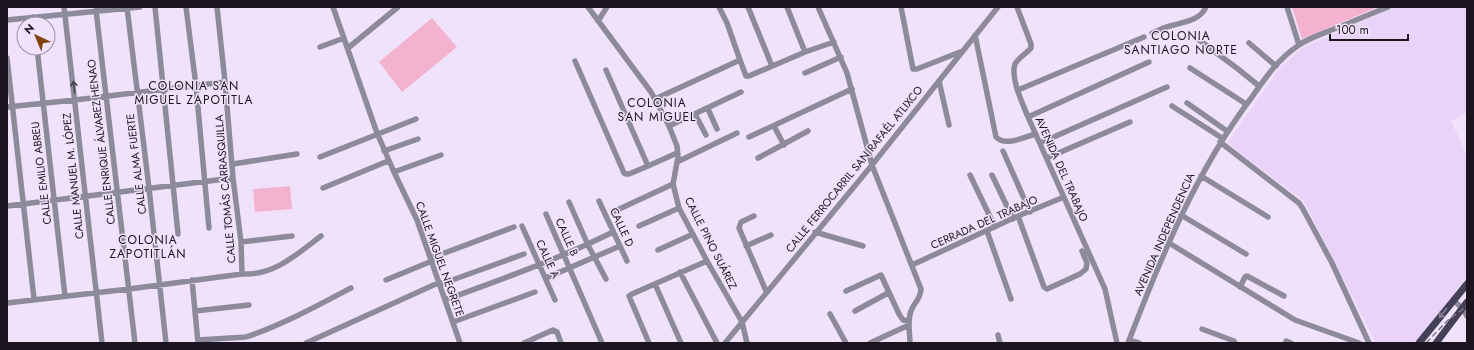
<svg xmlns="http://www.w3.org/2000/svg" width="1474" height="350" viewBox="0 0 1474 350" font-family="Jost,sans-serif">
	<rect width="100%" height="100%" fill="#f1e2fb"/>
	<path fill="#e9d3f8" d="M1395 7H1467V113L1451 121 1467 156V276L1416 343H1376L1304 201 1227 143 1280 68 1302 48Z"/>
	<path fill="#f3b2cd" d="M1292 7H1378L1302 39Z
		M432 18 457 47 402 92 379 62Z
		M290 186 292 209 255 212 253 189Z"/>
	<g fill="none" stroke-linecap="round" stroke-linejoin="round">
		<path stroke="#8d8b99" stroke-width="5.5" d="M64 7 102 343
			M127 7 149 188 166 343
			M155 7 178 234
			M186 7 196 86 209 228
			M217 7 225 82 233 178 241 242 242 274
			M333 7 377 133 394 172 417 220 460 343
			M588 7 651 92 669 126 677 146 678 157 673 184 679 208 707 261 742 322 747 343
			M719 7 727 23 740 60
			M748 7 772 66
			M787 7 805 52
			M818 7 847 73 872 165 921 289C920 301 914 302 911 311 907 321 910 333 910 343
			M901 7 913 69H917L960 52
			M1017 7 1031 44V48C1026 54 1018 58 1015 64 1010 78 1023 104 1028 117L1105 289 1117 343
			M1287 7 1299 45
			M96 10 135 343
			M33 17 34 24
			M7 20 140 7
			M598 21 607 7
			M1152 33C1158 31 1164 27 1170 26 1183 22 1200 21 1206 7
			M975 35 996 137C1005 147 1024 137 1036 134
			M1199 40 1238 69 1259 86
			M1249 43 1276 66
			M320 47 344 38
			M37 48 65 296
			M348 48 398 7
			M7 58 34 299
			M575 61 624 173 626 174H629L648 166
			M1190 68 1246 104
			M606 70 648 166 677 153
			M805 73 841 57
			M939 81 949 125
			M1018 90 1144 37
			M655 99 740 60 746 76H749L805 52 834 42
			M1187 103 1227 131
			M1172 106 1222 138
			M7 107 75 100 225 82
			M708 109 717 129
			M695 114 706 135
			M1028 117 1149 62
			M669 126 741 92
			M774 126 784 145
			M749 137 852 89
			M1220 142 1299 203 1303 209 1332 263 1369 343
			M1040 143 1167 87
			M384 151 418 139
			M1003 151 1030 212
			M320 157 416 119
			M758 158 808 131
			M1047 158 1130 122
			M677 162 737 133
			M233 164 297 154
			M394 172 441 155
			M970 175 995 227
			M992 175 1013 219
			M1201 176 1268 217
			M323 188 388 161
			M599 201 627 261
			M569 202 588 245 606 279
			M7 206 233 178
			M615 211 673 184
			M546 214 602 343
			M1181 215 1246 254
			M754 216 741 222 739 228 766 291
			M1018 216 1044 287 1047 289 1080 274 1086 269 1087 263 1082 251
			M522 226 555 300
			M639 226 679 208
			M987 231 1011 299
			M815 232 863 246
			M241 242 292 236
			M1169 243 1295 320 1359 343
			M746 246 771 235
			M658 250 693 234
			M431 258 514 227
			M912 265 1018 216 1064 197
			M680 272 717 343
			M546 278 620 246
			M192 280 198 343
			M386 280 432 261
			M655 284 681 343
			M1240 287 1245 277 1247 276 1284 296
			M846 291 881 275 899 314 903 320 908 321
			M445 300C502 279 559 259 613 232
			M1453 300 1462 308 1467 316
			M7 303 129 289 242 274C274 276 297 254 321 236
			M195 311 249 305
			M855 311 888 293
			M830 314 846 343
			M453 322 535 292
			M1202 329 1234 341 1235 343
			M998 335 1000 343
			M198 340 246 337C282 325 317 306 351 288
			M1129 340 1139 343
			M1286 341 1291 343
			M306 343 438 283H444L524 254
			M524 343 553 330 557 332 561 343
			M649 343 629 296 632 294 707 261
			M725 343 872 165 998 7
			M870 343 909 325
			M1128 343C1161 257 1196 171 1252 97 1265 78 1279 58 1299 45 1309 38 1322 34 1334 29 1352 22 1370 14 1388 7"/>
		<path stroke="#444057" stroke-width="7" d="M1419 343 1467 284
			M1436 343 1467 302"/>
		<path stroke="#827789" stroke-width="1.5" stroke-dasharray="6 3" stroke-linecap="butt" d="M1426 343 1447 321 1467 306"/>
	</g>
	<defs><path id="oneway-shaft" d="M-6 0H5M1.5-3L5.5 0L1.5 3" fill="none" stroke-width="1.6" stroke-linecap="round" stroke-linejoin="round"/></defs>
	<use stroke="#494450" href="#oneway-shaft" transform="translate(74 87) rotate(-97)"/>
	<use stroke="#898199" href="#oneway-shaft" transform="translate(1443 313) rotate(129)"/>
	<g text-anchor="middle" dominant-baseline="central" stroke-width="3" stroke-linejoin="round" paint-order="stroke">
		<g font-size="11" fill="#1c1520" stroke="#f1e2fb">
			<text transform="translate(101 142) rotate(-97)">CALLE ENRIQUE ÁLVAREZ HENAO</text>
			<text transform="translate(136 164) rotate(-97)">CALLE ALMA FUERTE</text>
			<text transform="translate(854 169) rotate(-51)">CALLE FERROCARRIL SAN RAFAÉL ATLIXCO</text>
			<text transform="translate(1062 169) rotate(66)">AVENIDA DEL TRABAJO</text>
			<text transform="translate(41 173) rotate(-97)">CALLE EMILIO ABREU</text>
			<text transform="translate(73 176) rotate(-96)">CALLE MANUEL M. LÓPEZ</text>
			<text transform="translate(225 189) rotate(-95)">CALLE TOMÁS CARRASQUILLA</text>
			<text transform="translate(984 222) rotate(-24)">CERRADA DEL TRABAJO</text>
			<text transform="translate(622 227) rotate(65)">CALLE D</text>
			<text transform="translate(1164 234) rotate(-66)">AVENIDA INDEPENDENCIA</text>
			<text transform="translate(567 237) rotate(66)">CALLE B</text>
			<text transform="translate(711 243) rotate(63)">CALLE PINO SUÁREZ</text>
			<text transform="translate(440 259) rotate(70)">CALLE MIGUEL NEGRETE</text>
			<text transform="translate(548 259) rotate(65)">CALLE A</text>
		</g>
		<g font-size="12" letter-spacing="1" fill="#1c1520" stroke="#f1e2fb">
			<text x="1181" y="36">COLONIA<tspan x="1181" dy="14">SANTIAGO NORTE</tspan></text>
			<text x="194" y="86">COLONIA SAN<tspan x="194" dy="14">MIGUEL ZAPOTITLA</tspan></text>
			<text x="657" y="103">COLONIA<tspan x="657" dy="14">SAN MIGUEL</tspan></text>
			<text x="148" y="240">COLONIA<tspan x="148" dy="14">ZAPOTITLÁN</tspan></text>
		</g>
	</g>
	<rect width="1474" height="350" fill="none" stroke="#1c1520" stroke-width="16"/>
	<g transform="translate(36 36) rotate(316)"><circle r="19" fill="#f1e2fb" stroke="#9c90a3"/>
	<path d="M0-3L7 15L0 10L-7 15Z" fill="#83420c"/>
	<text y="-6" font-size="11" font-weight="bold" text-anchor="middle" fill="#1c1520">N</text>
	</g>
	<path d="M1330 34v6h78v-6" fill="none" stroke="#1c1520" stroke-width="2"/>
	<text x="1336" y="34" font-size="12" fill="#1c1520" stroke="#f1e2fb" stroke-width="3" paint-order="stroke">100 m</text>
</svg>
